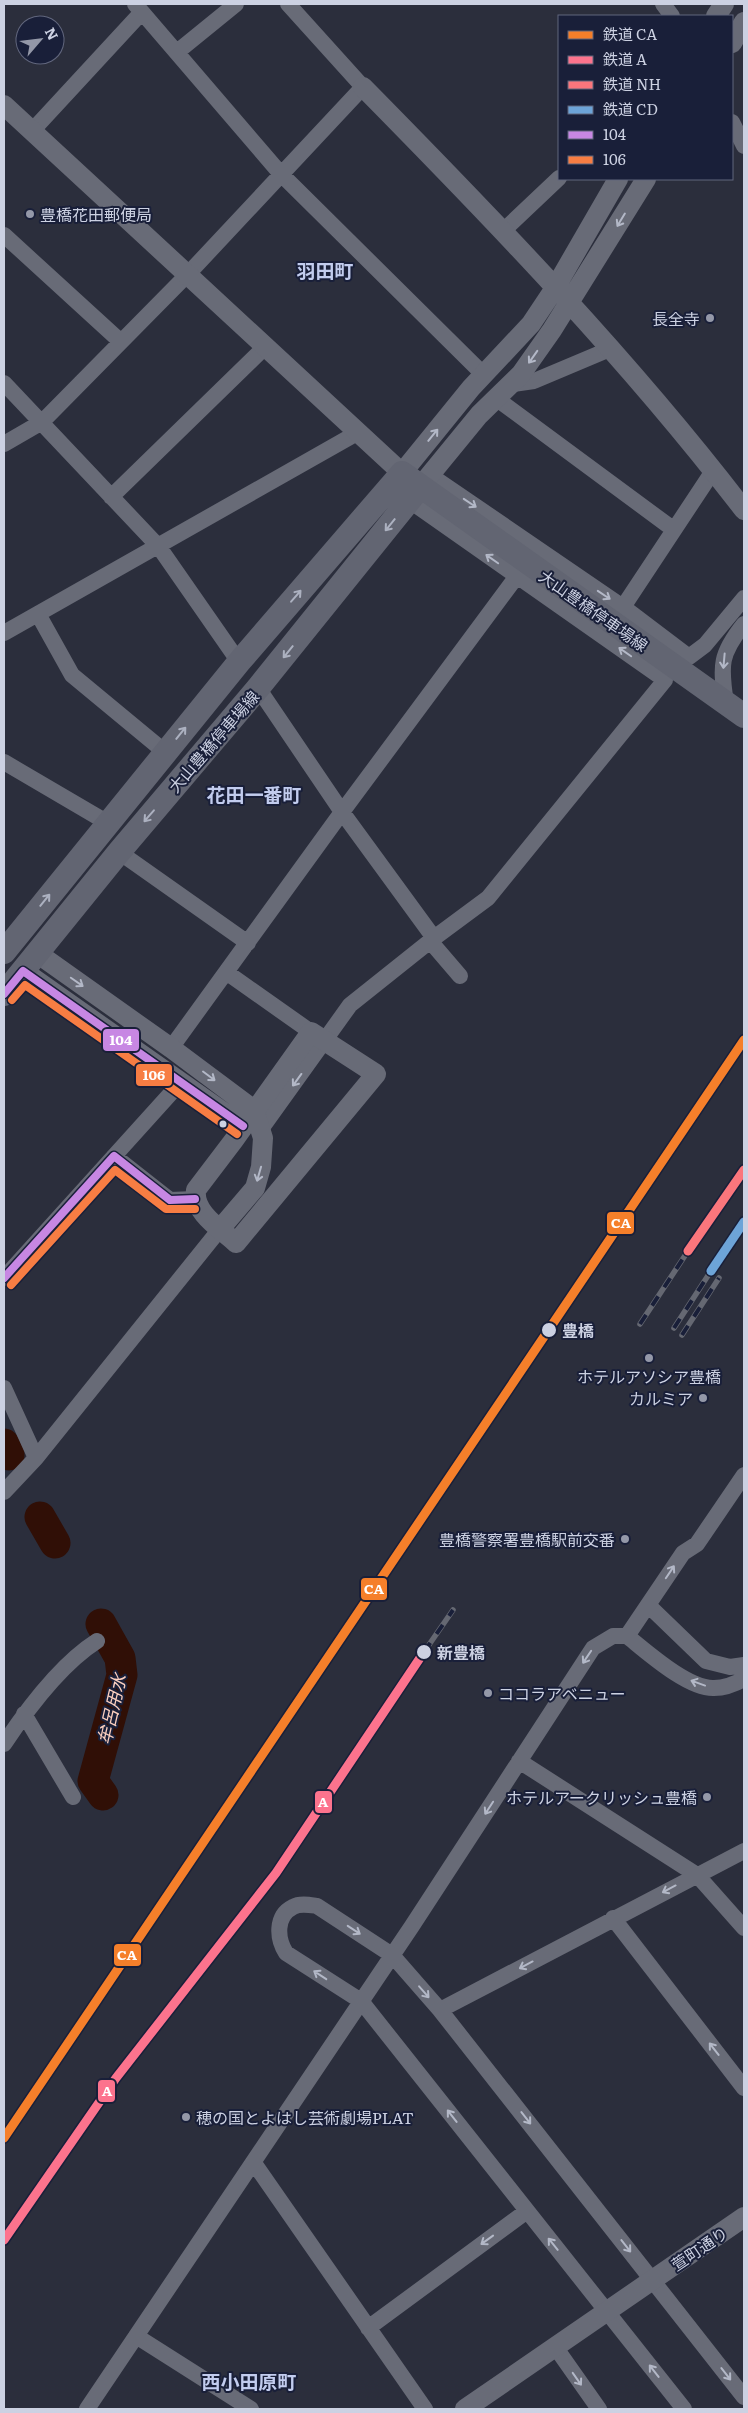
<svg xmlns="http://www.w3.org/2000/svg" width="748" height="2413" viewBox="0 0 748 2413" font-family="Literata,'Noto Sans JP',serif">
	<rect width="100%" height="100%" fill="#2b2e3c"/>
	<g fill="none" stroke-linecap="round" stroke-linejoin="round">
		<path stroke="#300f06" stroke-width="31" d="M4 1444 9 1455
			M40 1517 55 1543
			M101 1624 120 1658 122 1675 93 1781 103 1795"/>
		<path stroke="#686b77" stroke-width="16" d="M135 4 280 173 484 375
			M663 4 672 16
			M177 52 236 4
			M732 122 744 146
			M32 131 142 12
			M502 232 559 178
			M4 235 120 341
			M4 383 159 547 239 662
			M513 384 534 381 610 349
			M497 399 673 529
			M4 444 42 422 188 274 363 87 288 4
			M430 475 623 607 689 657 705 645 744 598
			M111 497 265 347
			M623 607 713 471
			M38 614 72 675 165 752
			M4 633 357 433
			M258 688 342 812 434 938
			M726 703C720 665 720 654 744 624
			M4 762 108 823
			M119 852 248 943
			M430 941 460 976
			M226 972 311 1032
			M171 1048 342 812 517 576
			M261 1129 350 1005 434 938 488 898 665 680 410 501
			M114 1156 170 1200 195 1199
			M4 1278 181 1082
			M4 1388 36 1458
			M744 1475 697 1544 683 1553 627 1636C647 1652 688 1689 714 1688 725 1688 735 1684 744 1679
			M4 1492 36 1458 220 1229
			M648 1605 706 1661 730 1667 744 1665
			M24 1714 73 1797
			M4 1744C28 1708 61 1664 97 1641
			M519 1761 697 1875 744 1928
			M613 1918 744 2088
			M440 2010 744 1851
			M254 2163 425 2409
			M368 2328 527 2211
			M136 2336 251 2409
			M556 2348 599 2409
			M87 2409 412 1926 593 1648 613 1636H627
			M684 2409 361 2001 286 1953C277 1939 275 1916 293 1907 300 1903 310 1905 317 1906L392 1955 440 2010 744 2397"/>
		<path stroke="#686b77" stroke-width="20" d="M716 16 724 4
			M732 43 744 22
			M363 87C496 222 629 360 744 510
			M4 105 402 473 471 388 531 324 555 288 618 179
			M420 487 479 415 521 374 552 330 646 179
			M37 953 171 1048 254 1110 263 1138 261 1167 255 1188 220 1229
			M23 971 243 1126
			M311 1032 376 1074 236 1243C221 1229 193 1213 196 1190L234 1140Z
			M465 2409 744 2217"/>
		<path stroke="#626572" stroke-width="24" d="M4 952 239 662 402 473 744 716
			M4 994 119 852 258 688 420 487"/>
		<defs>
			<path id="rail" d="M640 1324 688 1251
				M674 1328 711 1271
				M682 1335 719 1278
				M424 1652 453 1610"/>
		</defs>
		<use href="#rail" stroke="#656872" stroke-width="5.5"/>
		<use href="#rail" stroke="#191f39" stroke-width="4" stroke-dasharray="11" stroke-linecap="butt"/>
		<defs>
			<path id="bus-1" d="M4 994 23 971 243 1126
				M4 1278 114 1156 170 1200 195 1199"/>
			<path id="bus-2" d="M12 1000 25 985 237 1134
				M11 1285 115 1170 166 1209H195"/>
		</defs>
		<use href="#bus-1" stroke="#191f39" stroke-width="11"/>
		<use href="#bus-2" stroke="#191f39" stroke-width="11"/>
		<use href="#bus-1" stroke="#c787e3" stroke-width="8"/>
		<use href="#bus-2" stroke="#f77d43" stroke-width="8"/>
		<defs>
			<path id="rail-1" d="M4 2138 744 1040"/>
			<path id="rail-2" d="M4 2240 116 2078 276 1873 424 1652"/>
			<path id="rail-3" d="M688 1251 744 1170"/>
			<path id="rail-4" d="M711 1271 744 1222"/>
		</defs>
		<use href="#rail-1" stroke="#191f39" stroke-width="12"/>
		<use href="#rail-2" stroke="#191f39" stroke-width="12"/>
		<use href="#rail-3" stroke="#191f39" stroke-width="12"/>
		<use href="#rail-4" stroke="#191f39" stroke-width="12"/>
		<use href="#rail-1" stroke="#f57f2a" stroke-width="9"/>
		<use href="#rail-2" stroke="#fc738d" stroke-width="9"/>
		<use href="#rail-3" stroke="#fa767c" stroke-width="9"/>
		<use href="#rail-4" stroke="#6da4d8" stroke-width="9"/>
	</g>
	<defs><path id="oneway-shaft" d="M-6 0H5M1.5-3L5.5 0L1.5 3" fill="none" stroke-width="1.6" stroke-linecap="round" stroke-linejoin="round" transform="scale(1.25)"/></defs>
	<g stroke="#b3b8c7">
		<use href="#oneway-shaft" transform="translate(621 220) rotate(121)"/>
		<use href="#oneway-shaft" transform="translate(533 357) rotate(125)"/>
		<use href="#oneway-shaft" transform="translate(433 435) rotate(-51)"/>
		<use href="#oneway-shaft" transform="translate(470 503) rotate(34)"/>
		<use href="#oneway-shaft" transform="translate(492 559) rotate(-145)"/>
		<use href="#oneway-shaft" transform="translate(604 595) rotate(34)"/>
		<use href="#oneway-shaft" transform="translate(625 652) rotate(-145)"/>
		<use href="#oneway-shaft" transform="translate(724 661) rotate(95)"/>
		<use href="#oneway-shaft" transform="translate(77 982) rotate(35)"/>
		<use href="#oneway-shaft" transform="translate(209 1076) rotate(37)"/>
		<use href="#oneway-shaft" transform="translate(297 1080) rotate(126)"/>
		<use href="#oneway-shaft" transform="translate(259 1174) rotate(106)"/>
		<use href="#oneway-shaft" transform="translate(670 1572) rotate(-56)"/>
		<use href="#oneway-shaft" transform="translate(587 1657) rotate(124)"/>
		<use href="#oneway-shaft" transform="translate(698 1683) rotate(-160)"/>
		<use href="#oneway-shaft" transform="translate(489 1808) rotate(123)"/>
		<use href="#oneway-shaft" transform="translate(669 1889) rotate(152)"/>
		<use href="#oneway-shaft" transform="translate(354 1930) rotate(33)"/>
		<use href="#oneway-shaft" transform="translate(526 1965) rotate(152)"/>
		<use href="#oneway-shaft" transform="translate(320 1975) rotate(-147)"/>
		<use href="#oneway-shaft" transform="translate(424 1992) rotate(49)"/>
		<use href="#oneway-shaft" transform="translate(714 2049) rotate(-128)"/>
		<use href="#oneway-shaft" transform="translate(452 2116) rotate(-128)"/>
		<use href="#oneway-shaft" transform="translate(526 2118) rotate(52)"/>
		<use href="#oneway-shaft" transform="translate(487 2240) rotate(144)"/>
		<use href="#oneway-shaft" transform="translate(553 2244) rotate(-129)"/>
		<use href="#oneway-shaft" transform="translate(626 2246) rotate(52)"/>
		<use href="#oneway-shaft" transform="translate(654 2371) rotate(-128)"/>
		<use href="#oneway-shaft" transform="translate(726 2374) rotate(52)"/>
		<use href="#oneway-shaft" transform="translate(577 2379) rotate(55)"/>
	</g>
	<g stroke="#acb1c0">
		<use href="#oneway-shaft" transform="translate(390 525) rotate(129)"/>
		<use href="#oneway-shaft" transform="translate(296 596) rotate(-49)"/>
		<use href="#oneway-shaft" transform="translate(288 652) rotate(129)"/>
		<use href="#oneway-shaft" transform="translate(181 733) rotate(-51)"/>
		<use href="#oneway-shaft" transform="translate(149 816) rotate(131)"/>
		<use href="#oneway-shaft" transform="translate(45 900) rotate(-51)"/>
	</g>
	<g fill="#9498a8" stroke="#191f39" stroke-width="2">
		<circle cx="30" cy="214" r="5"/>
		<circle cx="710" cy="318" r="5"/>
		<circle cx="649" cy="1358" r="5"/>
		<circle cx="703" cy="1398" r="5"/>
		<circle cx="625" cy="1539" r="5"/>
		<circle cx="488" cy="1693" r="5"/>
		<circle cx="707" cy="1797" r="5"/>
		<circle cx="186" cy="2117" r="5"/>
	</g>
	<g fill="#ccd1e2" stroke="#191f39" stroke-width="2">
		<circle cx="223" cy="1124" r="4.5"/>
		<circle cx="549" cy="1330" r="8"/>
		<circle cx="424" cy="1652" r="8"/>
	</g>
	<g text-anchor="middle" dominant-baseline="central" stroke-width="4" stroke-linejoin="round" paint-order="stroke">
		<g font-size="16" fill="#ccd1e2" stroke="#191f39" text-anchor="end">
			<text x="40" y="214" text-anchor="start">豊橋花田郵便局</text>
			<text x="700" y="318">長全寺</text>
			<text x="649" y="1376" text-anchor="middle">ホテルアソシア豊橋</text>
			<text x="693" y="1398">カルミア</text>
			<text x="615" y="1539">豊橋警察署豊橋駅前交番</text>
			<text x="498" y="1693" text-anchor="start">ココラアベニュー</text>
			<text x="697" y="1797">ホテルアークリッシュ豊橋</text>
			<text x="196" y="2117" text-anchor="start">穂の国とよはし芸術劇場PLAT</text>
		</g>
		<g font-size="16" fill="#ccd1e2" stroke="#191f39">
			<text transform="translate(594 610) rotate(35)">大山豊橋停車場線</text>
			<text transform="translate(213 741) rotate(-49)">大山豊橋停車場線</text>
			<text transform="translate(699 2248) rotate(-34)">萱町通り</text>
		</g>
		<g font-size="16" font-weight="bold" fill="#ccd1e2" stroke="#191f39" text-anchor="start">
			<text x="562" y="1330">豊橋</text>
			<text x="437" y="1652">新豊橋</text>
		</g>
		<g font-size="18" font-style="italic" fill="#fbcfbf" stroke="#191f39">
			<text transform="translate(111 1709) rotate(-77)">牟呂用水</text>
		</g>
		<g font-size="19" font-weight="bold" fill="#c2ccee" stroke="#191f39">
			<text x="325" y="270">羽田町</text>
			<text x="254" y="794">花田一番町</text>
			<text x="249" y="2381">西小田原町</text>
		</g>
	</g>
	<g stroke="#191f39" stroke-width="2">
		<rect x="102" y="1028" width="38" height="24" rx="5" fill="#c787e3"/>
		<rect x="135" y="1063" width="38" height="24" rx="5" fill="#f77d43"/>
		<rect x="606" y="1211" width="29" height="24" rx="5" fill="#f57f2a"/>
		<rect x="360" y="1577" width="28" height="24" rx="5" fill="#f57f2a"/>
		<rect x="314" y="1790" width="19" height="24" rx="5" fill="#fc738d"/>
		<rect x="113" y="1943" width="29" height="24" rx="5" fill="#f57f2a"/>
		<rect x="97" y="2079" width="19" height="24" rx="5" fill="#fc738d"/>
	</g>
	<g font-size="14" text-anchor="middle" font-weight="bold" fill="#fff">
		<text x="121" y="1045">104</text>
		<text x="154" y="1080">106</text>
		<text x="621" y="1228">CA</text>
		<text x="374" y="1594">CA</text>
		<text x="323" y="1807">A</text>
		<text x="127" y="1960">CA</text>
		<text x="107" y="2096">A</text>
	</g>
	<rect width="748" height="2413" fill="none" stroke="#ccd1e2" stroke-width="10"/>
	<rect x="558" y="15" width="175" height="165" fill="#191f39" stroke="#61667d"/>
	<rect x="568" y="31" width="25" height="8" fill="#f57f2a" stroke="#61667d"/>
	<text x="603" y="40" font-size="15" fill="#ccd1e2">鉄道 CA</text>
	<rect x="568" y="56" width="25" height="8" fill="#fc738d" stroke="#61667d"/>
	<text x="603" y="65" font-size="15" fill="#ccd1e2">鉄道 A</text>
	<rect x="568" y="81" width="25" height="8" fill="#fa767c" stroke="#61667d"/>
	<text x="603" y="90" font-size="15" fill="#ccd1e2">鉄道 NH</text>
	<rect x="568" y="106" width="25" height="8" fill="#6da4d8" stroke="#61667d"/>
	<text x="603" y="115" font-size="15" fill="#ccd1e2">鉄道 CD</text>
	<rect x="568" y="131" width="25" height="8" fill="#c787e3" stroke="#61667d"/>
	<text x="603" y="140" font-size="15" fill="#ccd1e2">104</text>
	<rect x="568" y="156" width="25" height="8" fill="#f77d43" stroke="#61667d"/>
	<text x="603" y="165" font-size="15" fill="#ccd1e2">106</text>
	<g transform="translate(40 40) rotate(62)"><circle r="24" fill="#191f39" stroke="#61667d"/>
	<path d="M0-4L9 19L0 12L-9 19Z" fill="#9498a8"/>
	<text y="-8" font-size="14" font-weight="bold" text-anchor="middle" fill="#ccd1e2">N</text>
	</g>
</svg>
